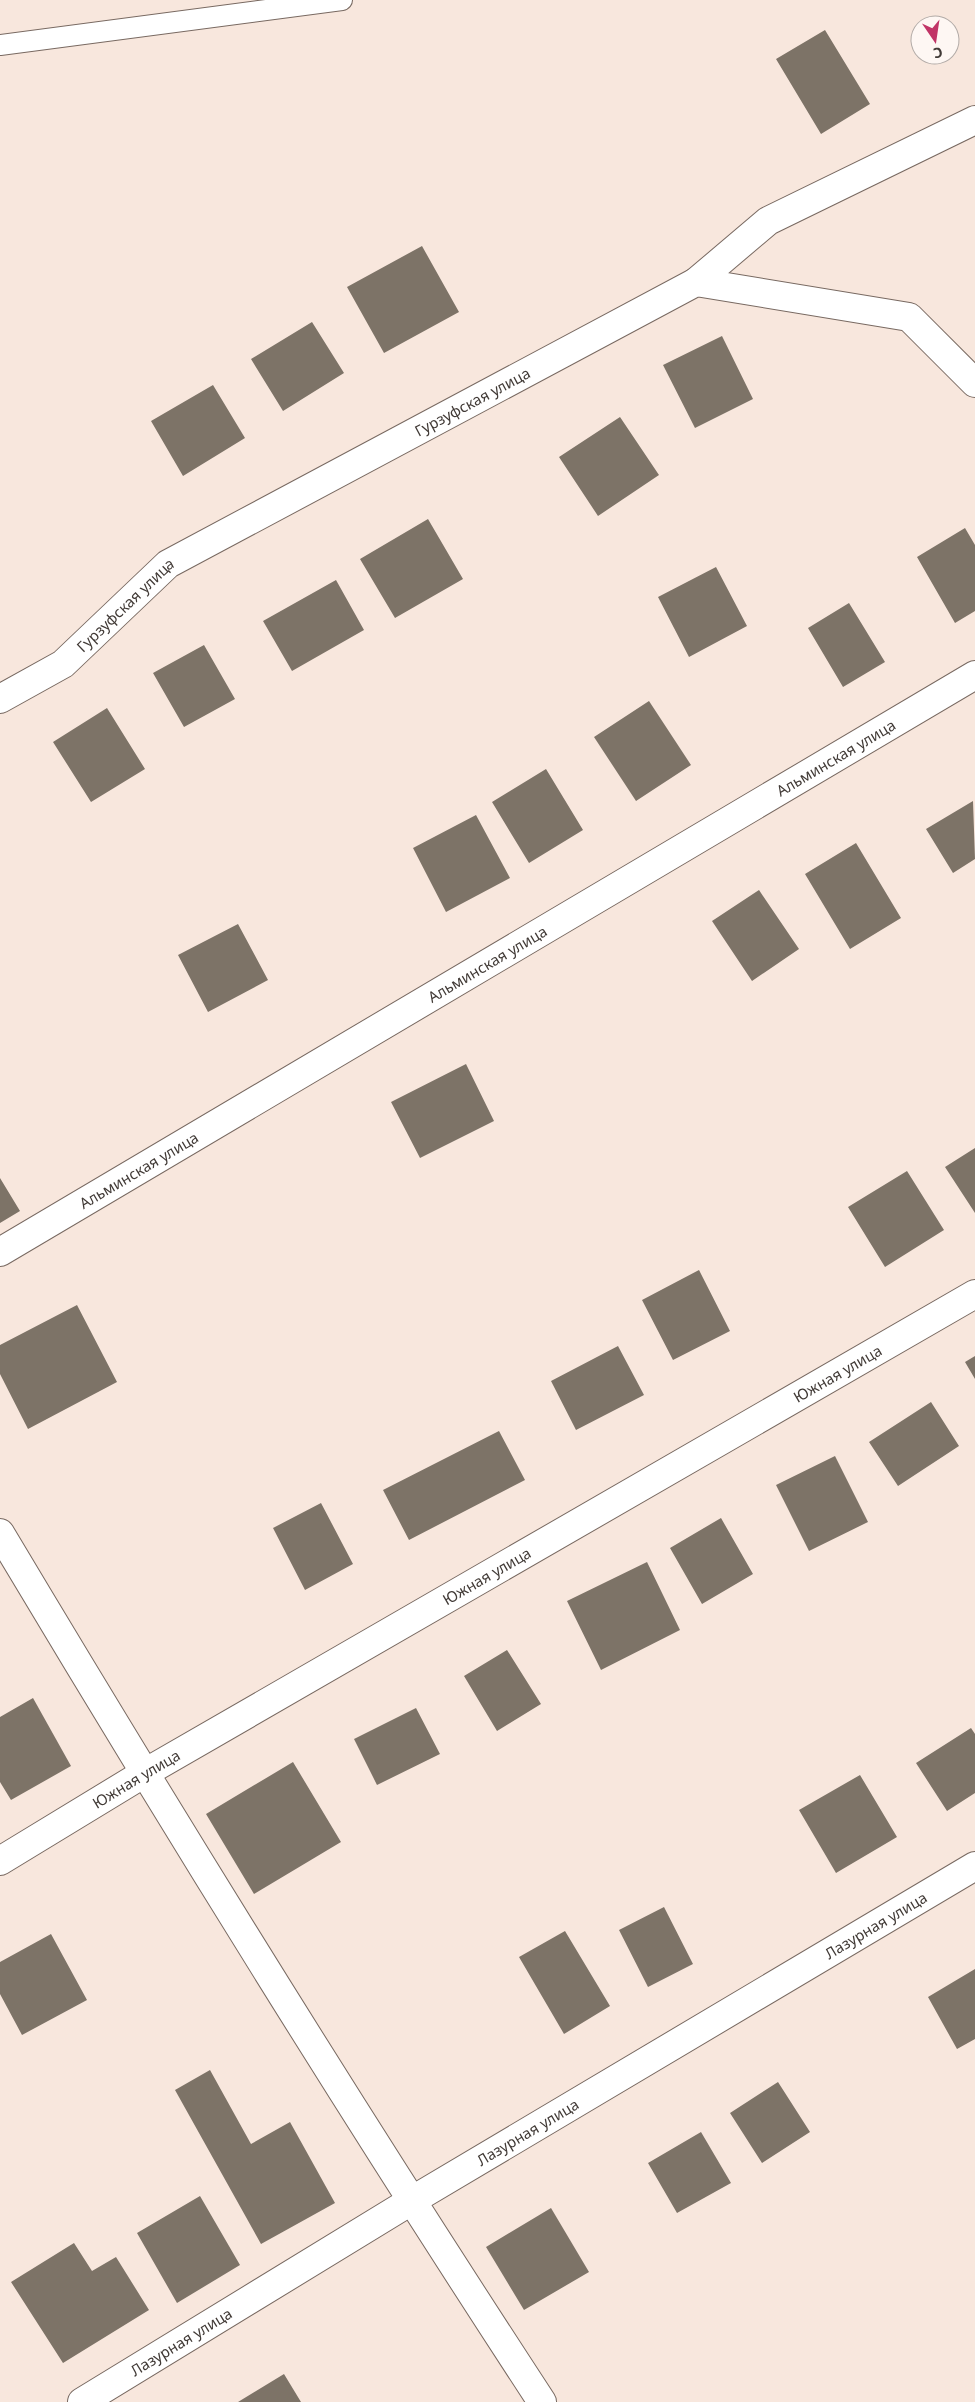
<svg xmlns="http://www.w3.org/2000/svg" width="975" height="2402" viewBox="0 0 975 2402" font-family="'Noto Sans',sans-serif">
	<rect width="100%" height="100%" fill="#f8e7dd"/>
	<path fill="#7d7367" d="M825 30 870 104 821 134 776 59Z
		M422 246 459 312 384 353 347 287Z
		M312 322 344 373 283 411 251 359Z
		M722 336 753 399 695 428 663 365Z
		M213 385 245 438 183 476 151 421Z
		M620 417 659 475 598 516 559 457Z
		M428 519 463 579 395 618 360 559Z
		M965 528 975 545V611L955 623 917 557Z
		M716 567 747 626 689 657 658 597Z
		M336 580 364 630 292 671 263 621Z
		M849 603 885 662 843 687 808 628Z
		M204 645 235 699 184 727 153 673Z
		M649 701 691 765 636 801 594 737Z
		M107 708 145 769 91 802 53 742Z
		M546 769 583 830 529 863 492 802Z
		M973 801 975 859 953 873 926 829Z
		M476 815 510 878 446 912 413 848Z
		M856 843 901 918 850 949 805 874Z
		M759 890 799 949 752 981 712 921Z
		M238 924 268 980 208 1012 178 955Z
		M466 1064 494 1121 420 1158 391 1102Z
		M975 1148V1213L945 1167Z
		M907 1171 944 1230 885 1267 848 1207Z
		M0 1178 20 1211 0 1223Z
		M699 1270 730 1331 673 1360 642 1300Z
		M77 1305 117 1382 28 1429 0 1374V1345Z
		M618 1346 644 1395 576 1430 551 1381Z
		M975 1356V1379L965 1362Z
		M931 1402 959 1446 898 1486 869 1442Z
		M499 1431 525 1480 409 1540 383 1490Z
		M835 1456 868 1522 809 1551 776 1485Z
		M321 1503 353 1564 305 1590 273 1528Z
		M721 1518 753 1574 702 1604 670 1548Z
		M647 1562 680 1630 601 1670 567 1601Z
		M507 1650 541 1704 497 1731 464 1676Z
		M33 1698 71 1766 11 1800 0 1782V1717Z
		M416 1708 440 1754 377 1785 354 1739Z
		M971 1728 975 1734V1793L947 1811 916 1763Z
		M293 1762 341 1842 254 1894 206 1814Z
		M860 1775 897 1837 836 1873 799 1810Z
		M664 1907 693 1964 648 1987 619 1930Z
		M565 1931 610 2006 564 2034 519 1957Z
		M51 1934 87 2000 22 2035 0 1994V1962Z
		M975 1969V2039L957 2049 928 1997Z
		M210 2070 251 2144 290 2122 335 2203 261 2244 175 2090Z
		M778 2082 810 2132 762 2163 730 2113Z
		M701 2132 731 2183 677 2213 648 2163Z
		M200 2196 240 2265 177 2303 137 2233Z
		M551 2208 589 2272 524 2310 486 2247Z
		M74 2243 92 2271 116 2257 149 2310 63 2363 11 2282Z
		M284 2374 301 2402H238Z"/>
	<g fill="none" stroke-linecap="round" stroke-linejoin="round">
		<defs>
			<path id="service" d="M0 45 342 0"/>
			<g id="minor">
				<path d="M696 282 768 221 975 120"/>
				<path id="s1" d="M0 699 63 664 168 564 696 282 909 317 975 383"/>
				<path id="s2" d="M0 1252 975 675"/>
				<path d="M0 1533C175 1826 355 2116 542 2402"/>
				<path id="s3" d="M0 1861 143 1774 975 1294"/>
				<path id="s4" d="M82 2402 411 2201 975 1866"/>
			</g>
		</defs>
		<use href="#service" stroke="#786961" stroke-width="22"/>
		<use href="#minor" stroke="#786961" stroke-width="30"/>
		<use href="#service" stroke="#fff" stroke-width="20"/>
		<use href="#minor" stroke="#fff" stroke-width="28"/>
	</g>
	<g text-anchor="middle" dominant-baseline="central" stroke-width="5" stroke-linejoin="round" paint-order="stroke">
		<g font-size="15" fill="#413a36" stroke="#fef7f3">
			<text stroke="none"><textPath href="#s1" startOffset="562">Гурзуфская улица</textPath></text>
			<text stroke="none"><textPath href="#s1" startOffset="158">Гурзуфская улица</textPath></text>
			<text stroke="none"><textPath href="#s2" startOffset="971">Альминская улица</textPath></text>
			<text stroke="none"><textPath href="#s2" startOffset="566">Альминская улица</textPath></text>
			<text stroke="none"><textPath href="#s2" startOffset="161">Альминская улица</textPath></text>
			<text stroke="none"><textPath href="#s3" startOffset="969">Южная улица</textPath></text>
			<text stroke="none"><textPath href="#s3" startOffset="564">Южная улица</textPath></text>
			<text stroke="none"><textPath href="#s3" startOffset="159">Южная улица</textPath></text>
			<text stroke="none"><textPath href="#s4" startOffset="926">Лазурная улица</textPath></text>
			<text stroke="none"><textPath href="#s4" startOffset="521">Лазурная улица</textPath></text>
			<text stroke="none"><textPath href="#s4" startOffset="116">Лазурная улица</textPath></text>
		</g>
	</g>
	<g transform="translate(935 40) rotate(167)"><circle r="24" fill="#fef7f3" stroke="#b2aba7"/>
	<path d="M0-4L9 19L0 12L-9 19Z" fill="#c13466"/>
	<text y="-8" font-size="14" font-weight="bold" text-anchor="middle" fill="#413a36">С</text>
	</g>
</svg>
